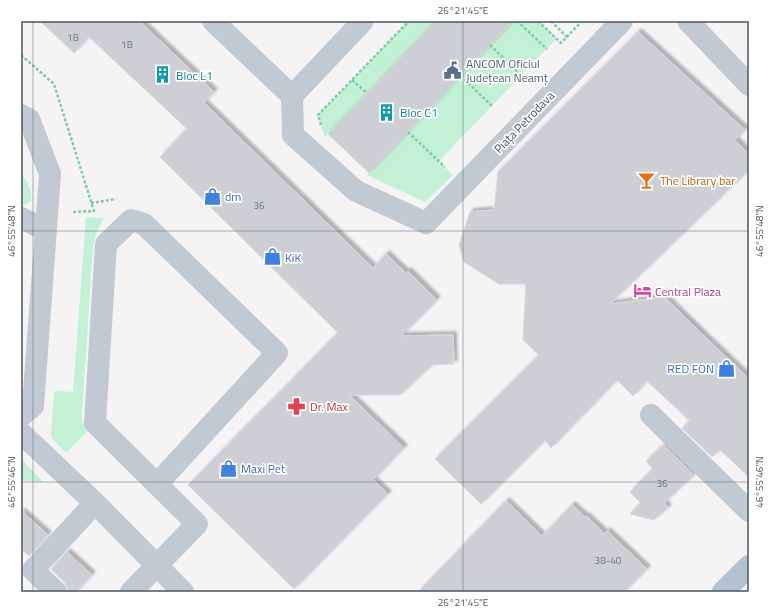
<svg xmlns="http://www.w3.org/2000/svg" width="770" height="613" viewBox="0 0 770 613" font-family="'Titillium Web',sans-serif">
	<defs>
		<filter id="shadow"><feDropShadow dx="3.5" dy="-3.5" stdDeviation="1" flood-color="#0004"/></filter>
	</defs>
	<rect width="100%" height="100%" fill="#f5f3f3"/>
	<path fill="#c3f1d5" d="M409 21H436L325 137 318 115Z
		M513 21H538L557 38 439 161 453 175 425 202 367 175Z
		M21 174C28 182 32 190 31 201L25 205 21 203Z
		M86 217 104 218 96 233 93 246 82 413V421L87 429 86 433 66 453 53 440 51 434 54 392 56 391 73 392Z
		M21 460 24 462 43 482 21 480Z"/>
	<path fill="#cdcfd5" stroke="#d7d9de" filter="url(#shadow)" d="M40 21H139L214 92 204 103 373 268 386 254 406 273 408 271 437 300 401 336 453 335 454 364 432 365 400 395H349L404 448 373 480 388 494 294 589 188 485 338 333 160 157 187 129 89 37 74 53Z
		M436 21H513L369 173 328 134Z
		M638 32 745 130 735 140 749 154V170L610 304 664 297 703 335 749 379V477L720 450 712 457 682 428 690 421 647 381 633 396 617 380 551 448 545 440 481 504 435 459 539 355 523 340 526 284H499L464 262 459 245 470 212 494 210 498 172Z
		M664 445 694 475 664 503 668 508 654 520 630 514 641 503 630 492 653 469 646 461Z
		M506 501 542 536 572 505 585 517 586 516 605 534 607 531 647 569 624 592H418Z
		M21 511 48 535 29 556 21 549Z
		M67 552 92 575 76 592H69L65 583 51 569Z"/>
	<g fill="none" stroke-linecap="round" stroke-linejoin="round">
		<path stroke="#7ad0a6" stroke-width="2.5" stroke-dasharray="3 2" stroke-linecap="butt" d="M517 21 547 49
			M538 21 561 43 582 21
			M551 21 567 37
			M490 45 521 75
			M21 55 54 84 94 211 72 212
			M461 76 492 106
			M352 80 367 93
			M321 125 318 115 409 21
			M408 132 445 167
			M91 203 116 199"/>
		<path stroke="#c1cad2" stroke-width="22" d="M213 21 292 96 293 135 356 191 426 223 622 21
			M688 21 749 85
			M292 96 363 21
			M21 115 29 119 50 174 33 406 21 416
			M21 218 46 230
			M651 415 749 511
			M21 433 95 503 183 592
			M56 592 33 570 95 503
			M131 592 197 524 95 423 106 244 131 220 144 224 277 353 157 484"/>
		<path stroke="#b3c2d1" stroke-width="22" d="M723 592 749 566"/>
	</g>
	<path fill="none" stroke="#4a5661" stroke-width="1" stroke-opacity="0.45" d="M33 21V592M463 21V592M21 231H749M21 482H749"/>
	<defs>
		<symbol id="civic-bare" viewBox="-9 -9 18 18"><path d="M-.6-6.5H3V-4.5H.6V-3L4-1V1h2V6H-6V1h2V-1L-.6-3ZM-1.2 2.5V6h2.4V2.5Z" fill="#5c6f8a" stroke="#fff" stroke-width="2.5" paint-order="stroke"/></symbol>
		<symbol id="building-bare" viewBox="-9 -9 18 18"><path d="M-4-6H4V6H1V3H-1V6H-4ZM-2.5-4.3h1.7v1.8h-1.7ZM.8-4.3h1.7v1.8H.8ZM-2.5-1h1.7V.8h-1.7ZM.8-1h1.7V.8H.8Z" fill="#0f9aa8" stroke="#fff" stroke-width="2.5" paint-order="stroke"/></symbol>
		<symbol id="bar-bare" viewBox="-9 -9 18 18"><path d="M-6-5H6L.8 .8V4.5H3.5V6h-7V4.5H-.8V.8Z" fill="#e8710a" stroke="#fff" stroke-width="2.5" paint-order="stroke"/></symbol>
		<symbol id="shop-bare" viewBox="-9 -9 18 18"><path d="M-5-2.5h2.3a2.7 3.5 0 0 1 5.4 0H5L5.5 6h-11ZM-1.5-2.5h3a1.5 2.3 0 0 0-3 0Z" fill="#3f7fe0" stroke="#fff" stroke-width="2.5" paint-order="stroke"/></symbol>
		<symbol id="hotel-bare" viewBox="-9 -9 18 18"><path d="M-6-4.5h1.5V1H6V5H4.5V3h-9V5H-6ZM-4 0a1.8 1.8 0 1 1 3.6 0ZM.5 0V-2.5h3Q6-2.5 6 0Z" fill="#d1479c" stroke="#fff" stroke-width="2.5" paint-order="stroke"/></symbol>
		<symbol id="pharmacy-bare" viewBox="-9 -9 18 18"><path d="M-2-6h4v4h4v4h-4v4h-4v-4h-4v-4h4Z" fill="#e0444e" stroke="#fff" stroke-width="2.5" paint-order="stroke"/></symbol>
	</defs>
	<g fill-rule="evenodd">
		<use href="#civic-bare" x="440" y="58" width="25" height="25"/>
		<use href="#building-bare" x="150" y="62" width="25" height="25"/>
		<use href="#building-bare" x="374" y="100" width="25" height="25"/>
		<use href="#bar-bare" x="634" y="168" width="25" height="25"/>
		<use href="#shop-bare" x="200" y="184" width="25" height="25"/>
		<use href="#shop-bare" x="260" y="244" width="25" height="25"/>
		<use href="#hotel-bare" x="630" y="278" width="25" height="25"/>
		<use href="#shop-bare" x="714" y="356" width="25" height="25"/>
		<use href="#pharmacy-bare" x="284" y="394" width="25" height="25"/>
		<use href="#shop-bare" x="216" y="456" width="25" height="25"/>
	</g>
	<g text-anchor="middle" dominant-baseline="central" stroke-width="3.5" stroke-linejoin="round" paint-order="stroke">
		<g font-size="10" fill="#6b747e">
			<text x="73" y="37">1B</text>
			<text x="127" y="44">1B</text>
			<text x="259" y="205">36</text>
			<text x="662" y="483">36</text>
			<text x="608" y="560">38-40</text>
		</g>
		<g font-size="12" fill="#4e5e75" stroke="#fff" text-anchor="start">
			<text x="466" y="63">ANCOM Oficiul<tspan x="466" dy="14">Judeţean Neamţ</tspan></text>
		</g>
		<g font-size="12" fill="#0d838f" stroke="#fff" text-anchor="start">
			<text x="176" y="75">Bloc L1</text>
			<text x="400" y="112">Bloc C1</text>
		</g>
		<g font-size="12" fill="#4a5661" stroke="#fff">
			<text transform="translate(524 122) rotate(-46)">Piața Petrodava</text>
		</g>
		<g font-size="12" fill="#c56008" stroke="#fff" text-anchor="start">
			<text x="660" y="180">The Library bar</text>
		</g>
		<g font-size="12" fill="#366cbe" stroke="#fff" text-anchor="start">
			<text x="225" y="196">dm</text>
			<text x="285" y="257">KiK</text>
			<text x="714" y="368" text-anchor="end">RED FON</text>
			<text x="241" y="468">Maxi Pet</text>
		</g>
		<g font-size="12" fill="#b23c85" stroke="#fff" text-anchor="start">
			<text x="655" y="291">Central Plaza</text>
		</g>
		<g font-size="12" fill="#be3a42" stroke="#fff" text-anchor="start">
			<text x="310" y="406">Dr. Max</text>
		</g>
	</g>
	<rect width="770" height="613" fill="none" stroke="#ffffff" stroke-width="44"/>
	<rect x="22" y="22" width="726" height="569" fill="none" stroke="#4a5661" stroke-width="1.5"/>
	<g font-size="10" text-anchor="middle" fill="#4a5661">
		<text x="463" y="14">26°21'45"E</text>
		<text transform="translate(11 231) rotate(-90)" y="4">46°55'48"N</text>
		<text transform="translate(759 231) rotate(-90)" y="4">46°55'48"N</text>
		<text transform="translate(11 482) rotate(-90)" y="4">46°55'46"N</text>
		<text transform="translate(759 482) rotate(-90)" y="4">46°55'46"N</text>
		<text x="463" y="606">26°21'45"E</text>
	</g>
</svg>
